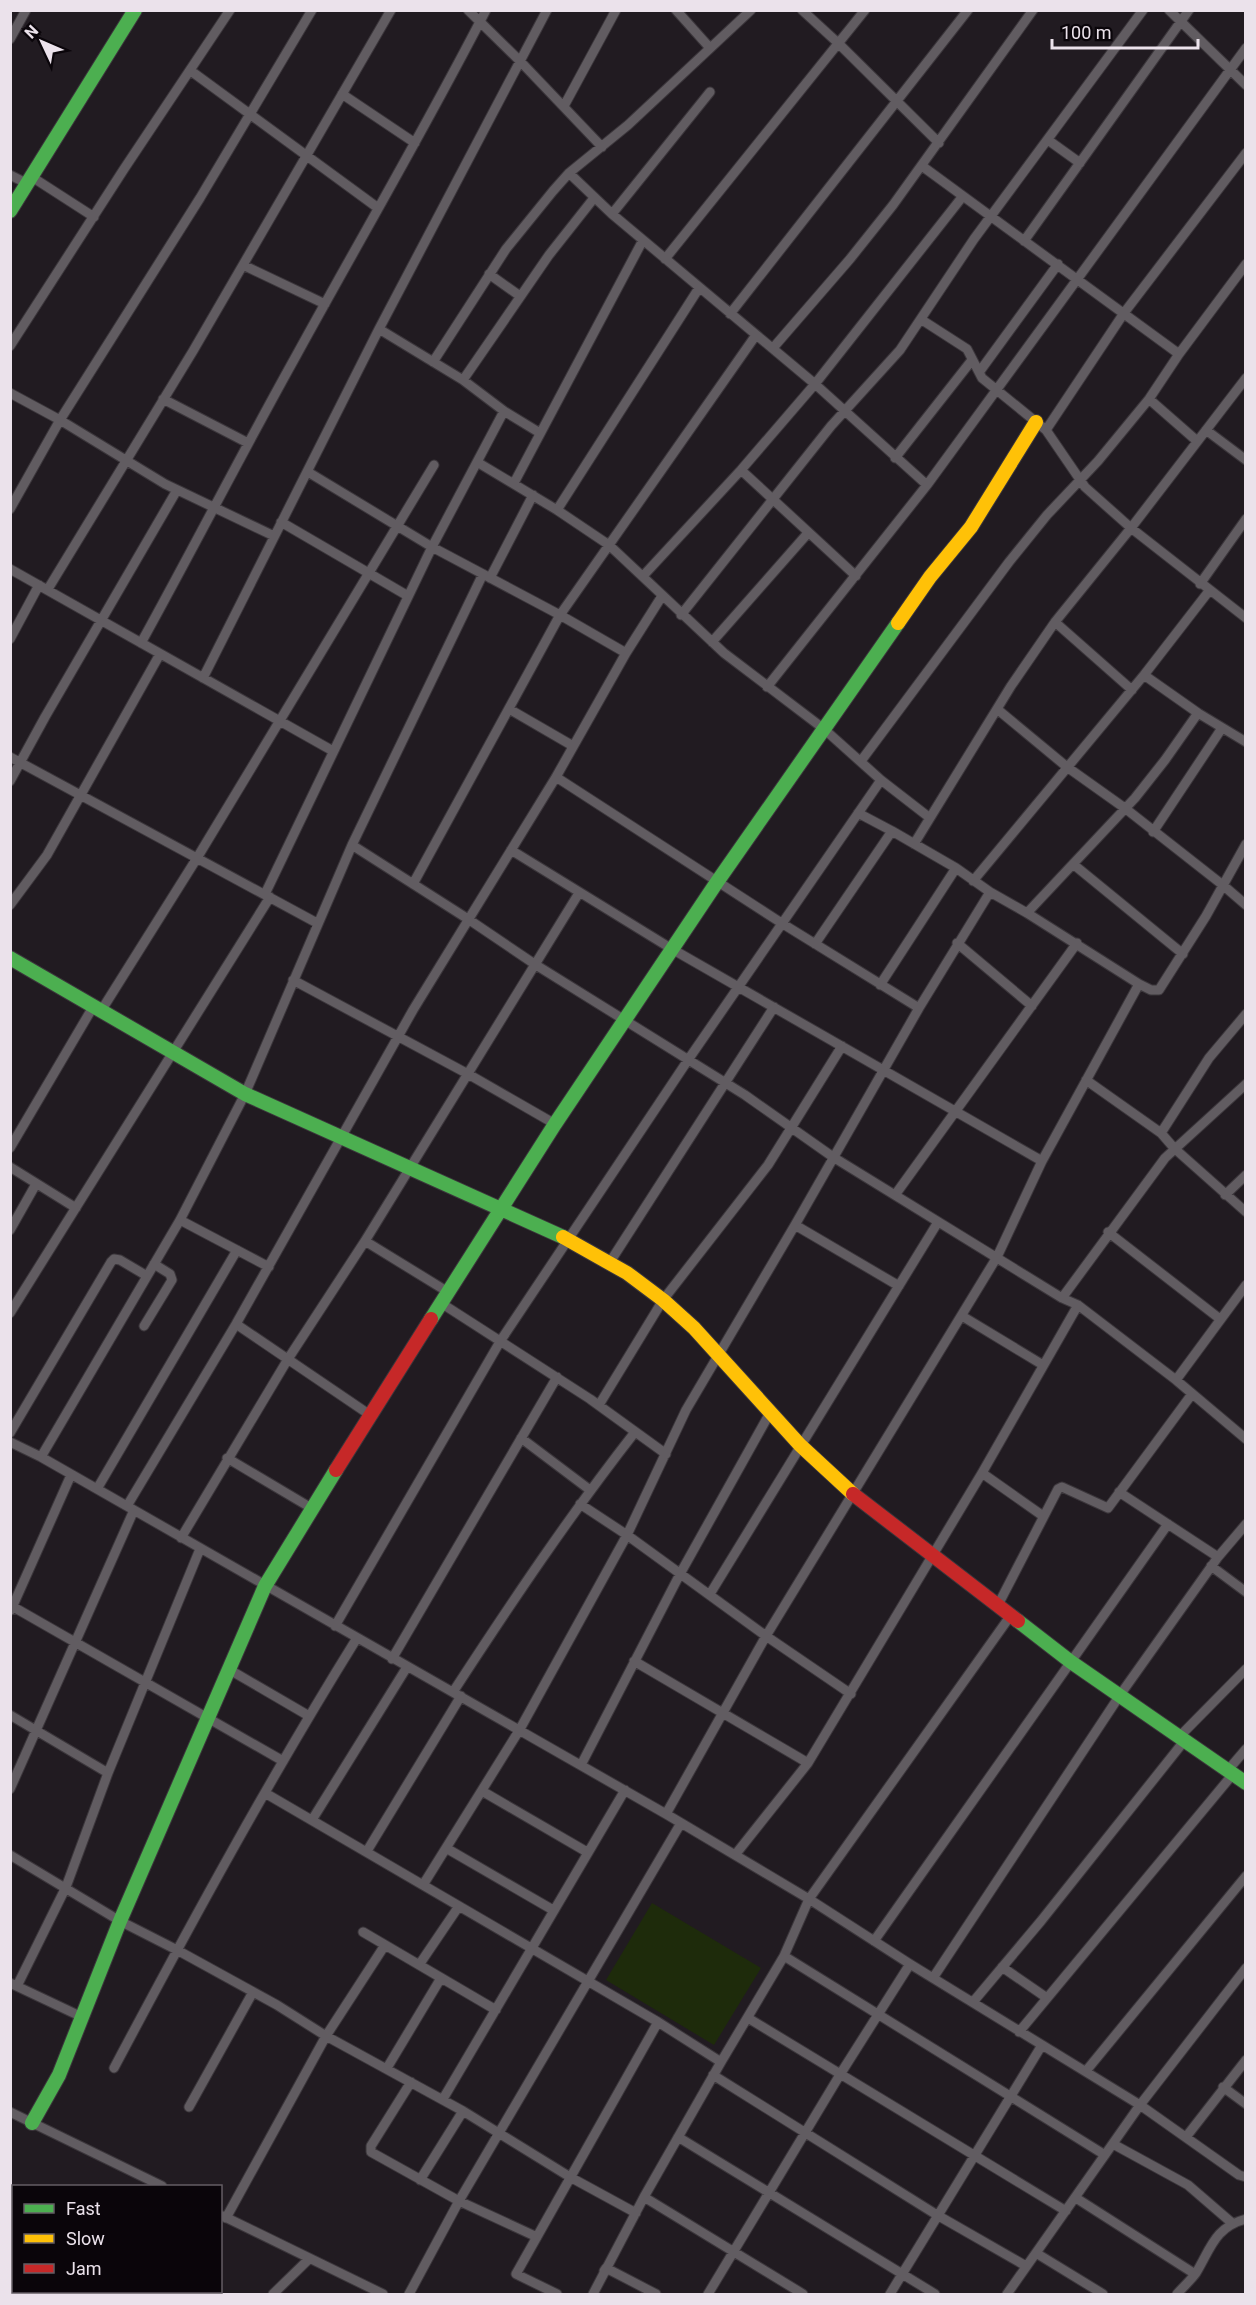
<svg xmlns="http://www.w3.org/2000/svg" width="1256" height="2305" viewBox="0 0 1256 2305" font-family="Roboto,sans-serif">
	<rect width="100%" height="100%" fill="#211b21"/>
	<path fill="#1e2b0b" d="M652 1903 761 1968 714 2045 606 1980Z"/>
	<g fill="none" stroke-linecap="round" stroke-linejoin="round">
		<defs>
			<path id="street" d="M468 10 520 61 602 147
				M676 10 710 48
				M802 10 838 43 939 143
				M1169 10 1246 85
				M10 39 26 10
				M191 71 378 208
				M342 94 415 143
				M564 106 616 10
				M1048 140 1080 163
				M922 166 1179 354
				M569 173 612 214 815 384 927 485
				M10 175 28 184
				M32 177 94 217
				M612 214 710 92
				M1024 241 1189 10
				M665 259 865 10
				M243 265 325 304
				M489 274 520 296
				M730 314 968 10
				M922 320 967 349 982 378 1046 430 1085 487 1131 528 1246 618
				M379 329 463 380 504 411 540 433
				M10 346 124 169 230 10
				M773 348 850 259 893 205 1033 10
				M433 362 506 249 553 191 569 173 628 125 751 10
				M980 371 1058 264
				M463 380 549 255 594 198
				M10 393 60 420 165 484 274 536
				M163 399 248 443
				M1149 399 1197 441
				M1046 430 1124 313 1246 153
				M1206 430 1246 460
				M895 458 972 360
				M477 462 557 510 609 545 724 653 824 729 881 780 930 818
				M741 470 856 576
				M308 472 432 547 560 615 626 653
				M514 483 643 240
				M10 509 60 420 200 198 312 10
				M557 510 699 288
				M281 522 408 596
				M10 569 333 751
				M643 576 741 470 815 384 963 196
				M490 578 533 495
				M1200 584 1246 519
				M48 589 193 351 391 10
				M681 615 831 426 900 350 974 239 1143 10
				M1055 622 1132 690
				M10 639 39 585
				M712 642 808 533
				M141 643C194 547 243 451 296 356 359 241 426 127 486 10
				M1144 675 1198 713
				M203 678 379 329 547 10
				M767 687 927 485 1246 48
				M509 709 573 746
				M997 709 1067 767 1126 809 1224 886 1246 905
				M10 757 317 923
				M861 761 1009 562 1047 515 1098 461 1149 399 1179 354 1246 264
				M556 777 783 924 919 1008
				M10 781 45 717 177 490
				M858 813 892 831
				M1153 832 1222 728
				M914 844 1011 686 1055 622 1131 528 1246 378
				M352 845 468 919 536 965 745 1095 833 1157 1062 1298 1078 1305 1176 1380 1246 1439
				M511 850 672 949 1042 1161
				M1073 864 1183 954
				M973 881 1144 675 1209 591
				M413 884 560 615 756 335
				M265 894 432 547 504 411
				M10 905 47 855 160 654
				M957 943 1032 1006
				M815 944 892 831 956 868 990 892 1027 913
				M293 980 468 1074 555 1124
				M1139 984 1027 913 1135 798 1165 760 1198 713 1246 742
				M880 985 956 868
				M101 1011 197 858 434 465
				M1086 1080 1161 1133 1174 1148 1246 1212
				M1161 1133 1209 1058 1246 1014
				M10 1148 93 1007
				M10 1167 76 1208
				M895 1195 1077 943
				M1225 1195 1246 1175
				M180 1220 269 1267
				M795 1225 899 1286
				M10 1230 36 1184
				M1108 1232 1220 1319
				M365 1241 448 1292
				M610 1262 774 1007
				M1062 1298 1165 1158 1246 1084
				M441 1303 590 1399 666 1454
				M10 1313 270 897
				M962 1316 1043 1365
				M236 1324 370 1415
				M144 1326 172 1280 170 1274 154 1264
				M1176 1380 1246 1285
				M599 1405 663 1300 768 1165 842 1046
				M10 1433 111 1262 114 1259 120 1260 147 1276
				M521 1438 590 1490
				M10 1442 41 1457 666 1814 809 1899 910 1964 1140 2105 1239 2175 1246 2177
				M41 1457 180 1220 245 1094 352 845 483 574
				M227 1458 313 1509
				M982 1473 1043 1516
				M97 1489 237 1250
				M1119 1492 1218 1557
				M580 1504 627 1535 766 1636 851 1694
				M127 1506 236 1324 413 1010 556 777 626 653 662 596
				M181 1538 288 1359 365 1241 579 893
				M1211 1566 1246 1592
				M710 1594 938 1222
				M10 1605 283 1761
				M998 1605 1058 1489 1062 1487 1108 1508 1192 1394
				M11 1610 71 1475
				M335 1626 501 1340 688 1060 881 780
				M392 1659 557 1377
				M634 1661 808 1763 982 1473 1078 1305
				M230 1670 309 1716
				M453 1692C511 1603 570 1515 635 1432
				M10 1715 108 1773
				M1180 1736 1246 1669
				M581 1765 680 1574 771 1411
				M1228 1770 1246 1749
				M10 1789 134 1510
				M482 1791 587 1852
				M265 1793 658 2022 721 2062
				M666 1814 766 1636 997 1257 1042 1161 1139 984 1151 990H1159L1206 916 1246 844
				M312 1820 407 1667
				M446 1848 553 1910
				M367 1851 461 1696
				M10 1855 120 1921 177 1950 277 2005 326 2036 463 2111 570 2177 636 2213
				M735 1855 808 1763
				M423 1885 520 1729 627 1535 686 1410 795 1225 919 1008 990 892
				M363 1932 496 2010
				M874 1941 1168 1524
				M784 1956 1105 2155
				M419 1965 459 1906
				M1002 1967 1047 1998
				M933 1978 1120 1695 1218 1557 1246 1524
				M10 1983 82 2017
				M17 1986 66 1887 108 1773 200 1549
				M973 2002 1041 1921 1185 1740
				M748 2018 1066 2211
				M1019 2032 1233 1774
				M114 2068C191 1923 270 1778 357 1638
				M387 2068 441 1978
				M1086 2071 1246 1876
				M713 2075 937 2215 1026 2266
				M411 2082 371 2146V2152L459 2201 537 2237
				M1223 2087 1246 2104
				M443 2099 625 1790
				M189 2107 253 1992
				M10 2112 162 2186
				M678 2137 935 2294
				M1186 2137 1246 2060
				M1113 2144 1188 2185 1232 2223
				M420 2180 463 2111
				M644 2197 803 2294
				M1076 2198 1195 2274
				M223 2216 383 2294
				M226 2218 326 2036 385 1945
				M1036 2253 1103 2294
				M604 2271 606 2268 656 2294
				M141 2294 144 2292
				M273 2294 309 2259
				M409 2294 459 2201 681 1823
				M557 2294 516 2274 658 2022
				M593 2294 644 2197 721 2062 784 1956 809 1899 1011 1615
				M708 2294 841 2073 910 1964
				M890 2294 1042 2045
				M1007 2294 1140 2105 1246 1968
				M1177 2294C1183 2287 1191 2280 1196 2273 1211 2248 1215 2227 1246 2219"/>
			<path id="fast" d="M10 211 135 10
				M10 958 245 1094 563 1237
				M431 1319 555 1124 717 882 898 623
				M1018 1621 1071 1662 1246 1783
				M32 2123 59 2075 120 1921 265 1586 336 1470"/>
			<path id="slow" d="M898 623 930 577 971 527 1036 422
				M563 1237 627 1273 663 1300 694 1328 800 1445 853 1494"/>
			<path id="jam" d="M336 1470 431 1319
				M853 1494 1018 1621"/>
		</defs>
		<use href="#street" stroke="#3b363b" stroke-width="11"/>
		<use href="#fast" stroke="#3b363b" stroke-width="16"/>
		<use href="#slow" stroke="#3b363b" stroke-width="16"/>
		<use href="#jam" stroke="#3b363b" stroke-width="16"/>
		<use href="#street" stroke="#615c61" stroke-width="9"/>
		<use href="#fast" stroke="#4caf50" stroke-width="14"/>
		<use href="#slow" stroke="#ffc107" stroke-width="14"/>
		<use href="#jam" stroke="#c62828" stroke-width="14"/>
	</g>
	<rect width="1256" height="2305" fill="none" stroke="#ebe2eb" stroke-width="24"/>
	<rect x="12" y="2185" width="210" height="108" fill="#0a050a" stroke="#645d64" stroke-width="1.5"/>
	<rect x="24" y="2204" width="30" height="9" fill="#4caf50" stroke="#645d64" stroke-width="1.5"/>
	<text x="66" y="2215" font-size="18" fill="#ebe2eb">Fast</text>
	<rect x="24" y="2234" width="30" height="9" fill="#ffc107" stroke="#645d64" stroke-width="1.5"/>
	<text x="66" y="2245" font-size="18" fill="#ebe2eb">Slow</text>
	<rect x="24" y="2264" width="30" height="9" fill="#c62828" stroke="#645d64" stroke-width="1.5"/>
	<text x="66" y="2275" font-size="18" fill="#ebe2eb">Jam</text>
	<g transform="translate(42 42) rotate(314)" stroke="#0a050a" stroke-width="4.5" paint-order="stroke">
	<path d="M0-4.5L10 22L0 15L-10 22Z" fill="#ebe2eb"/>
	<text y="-9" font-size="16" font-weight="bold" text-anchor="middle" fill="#ebe2eb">N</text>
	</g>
	<path d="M1052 39v9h146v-9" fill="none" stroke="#ebe2eb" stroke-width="3"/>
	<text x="1061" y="39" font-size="18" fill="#ebe2eb" stroke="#0a050a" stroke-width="4.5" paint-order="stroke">100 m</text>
</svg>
